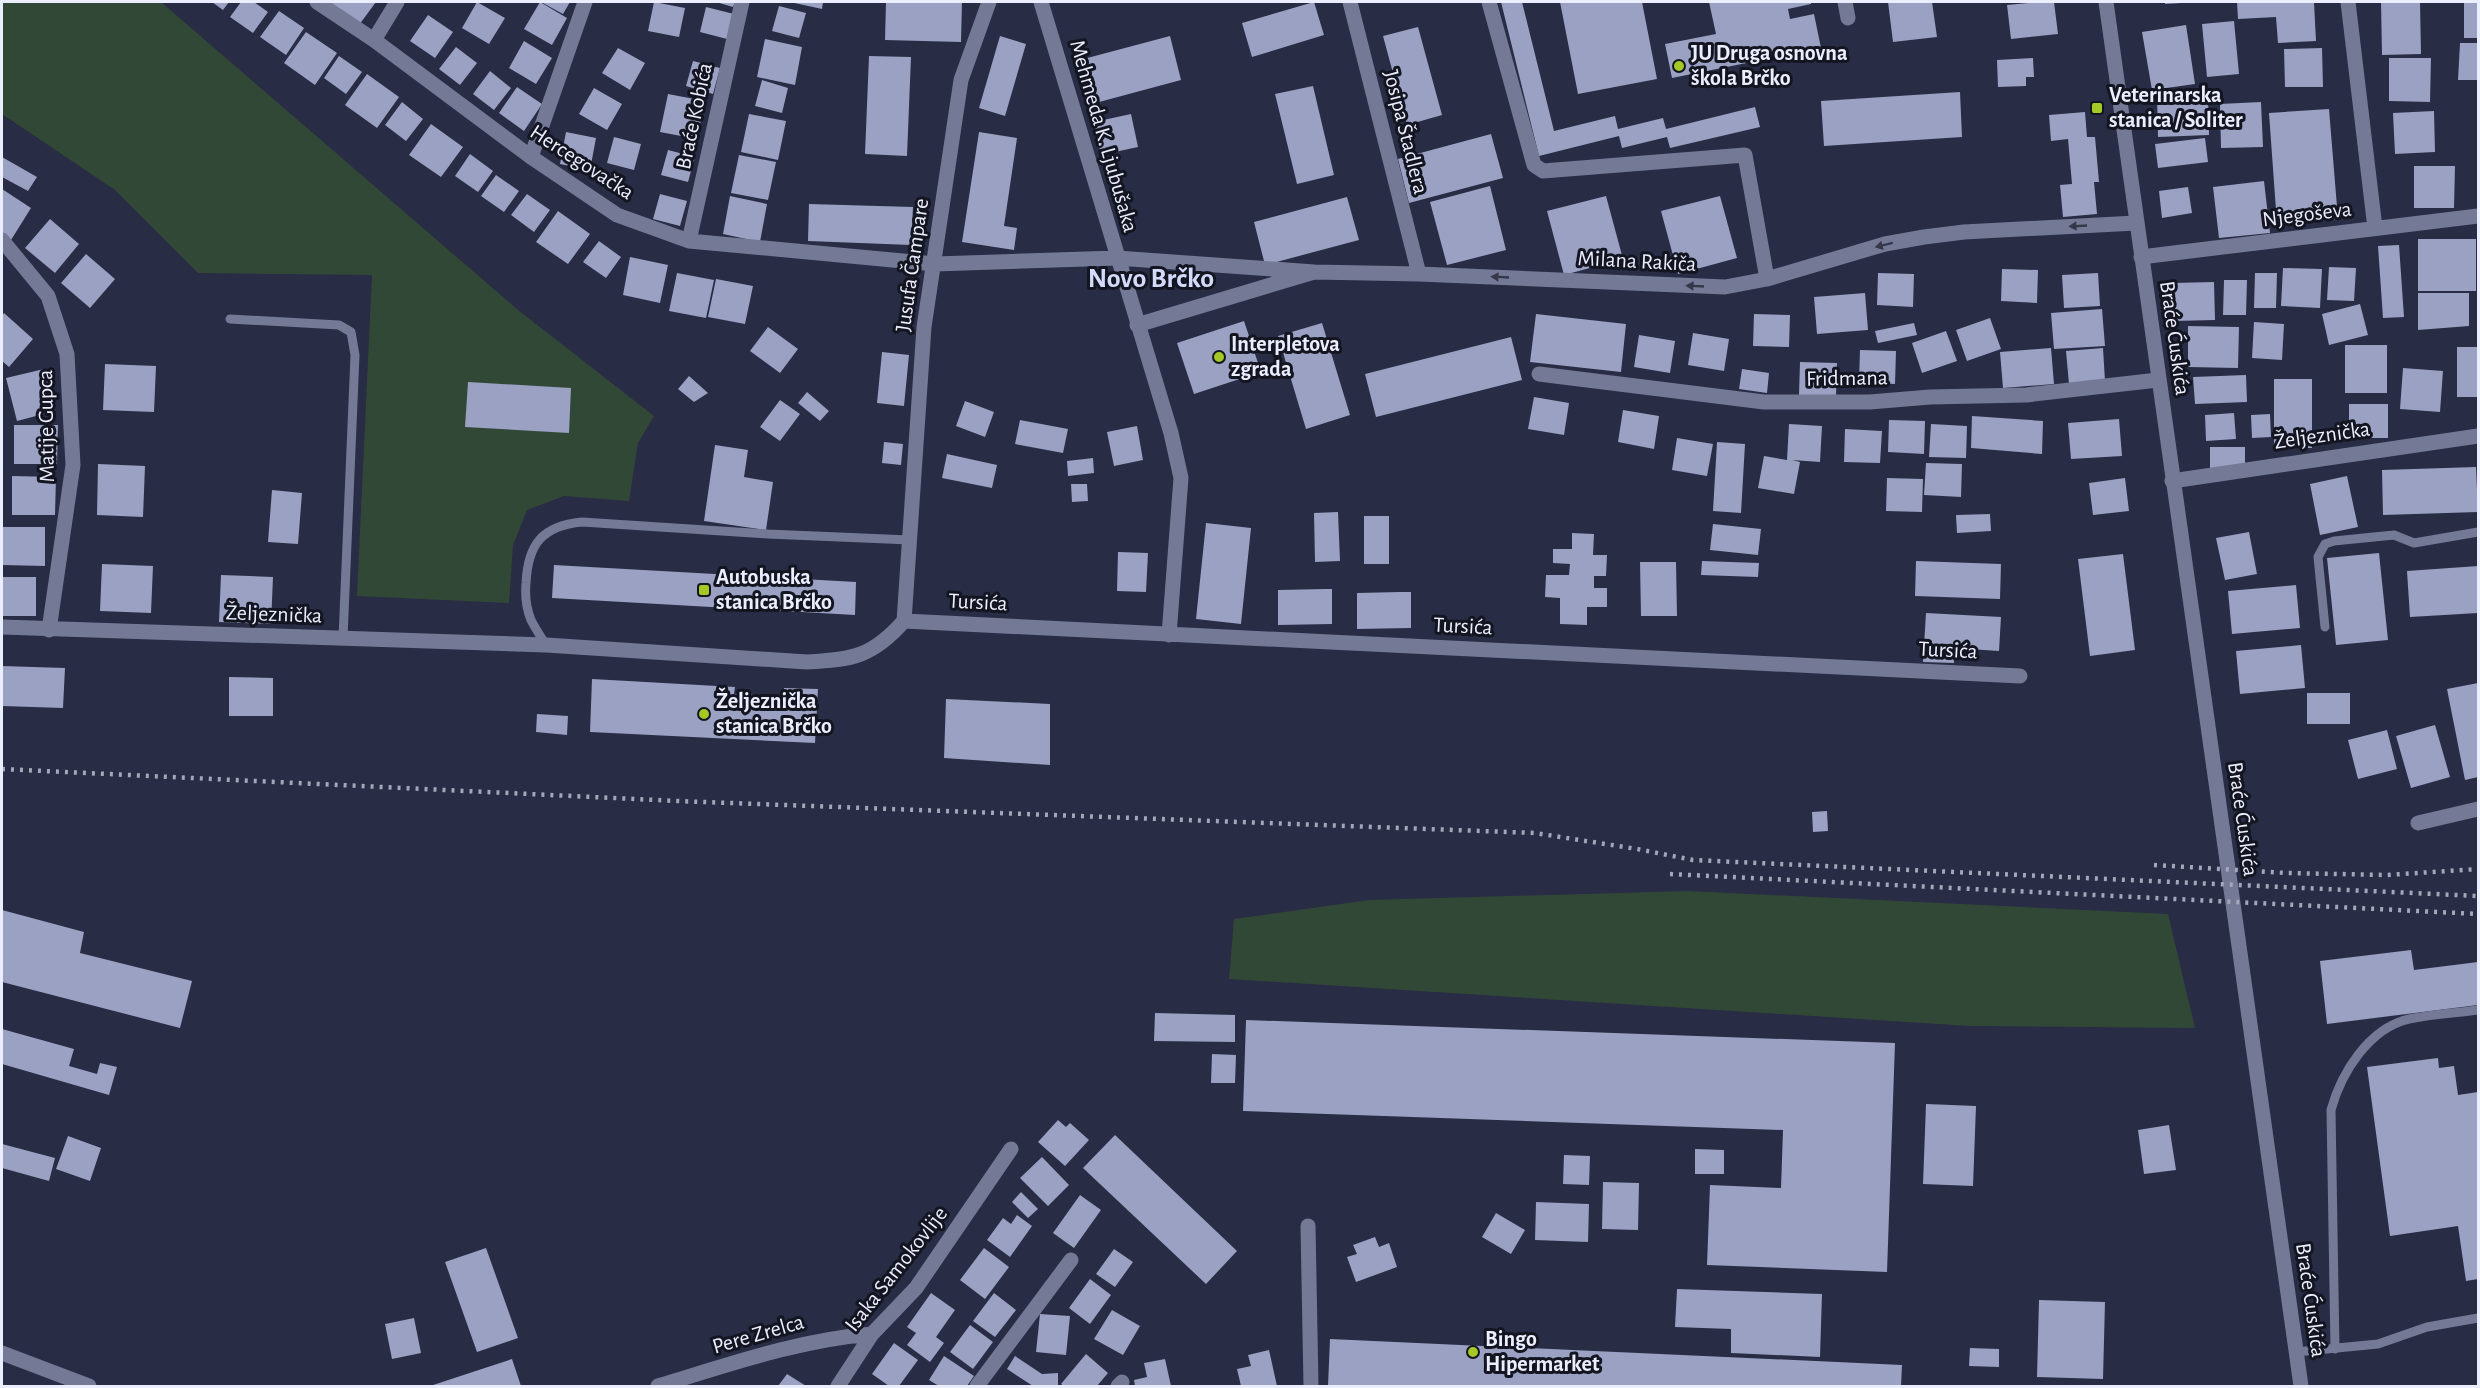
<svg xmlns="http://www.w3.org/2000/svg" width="2480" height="1388" viewBox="0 0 2480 1388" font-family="'Alegreya Sans',sans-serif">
	<rect width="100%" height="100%" fill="#282c44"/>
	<path fill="#324837" d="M2 2H161L518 310 654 416 638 443 629 501 564 496 527 510 513 545 509 603 357 596 372 275 198 273 115 190 2 114Z
		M1688 891 2168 914 2195 1028 1970 1026 1229 979 1234 919 1369 900Z"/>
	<path fill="#9aa1c2" d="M212 2H229L223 10Z
		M241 2H254L268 12 253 33 230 17Z
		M328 2H376L359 25Z
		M477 2 505 18 489 44 462 28Z
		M540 2 567 18 552 45 524 29Z
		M541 2H570L563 14Z
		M654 2 685 8 679 37 648 31Z
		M716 2H735L733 7Z
		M790 2H823L822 9Z
		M886 2H962L961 42 885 40Z
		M1314 2 1324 35 1252 57 1242 23Z
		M1501 2H1522L1554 131 1615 116 1618 129 1663 118 1666 129 1755 107 1760 127 1670 148 1667 137 1622 148 1619 136 1539 156Z
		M1560 2H1642L1657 79 1578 94Z
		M1709 2H1811V4L1788 9 1790 19 1814 14 1821 48 1672 78 1665 44 1716 34Z
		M1888 2H1932L1937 37 1893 42Z
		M2039 2H2054L2058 34 2011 39 2007 5Z
		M2165 2H2182V3L2165 4Z
		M2237 2H2314L2316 41 2278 43 2276 17 2238 19Z
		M2381 2H2420L2421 54 2382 55Z
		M2464 2H2478V38H2464Z
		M779 6 806 13 799 38 772 31Z
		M706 7 734 14 727 39 700 32Z
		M279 11 304 28 286 55 260 37Z
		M428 15 453 32 435 58 410 41Z
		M2234 21 2239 74 2207 77 2202 24Z
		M2186 25 2195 84 2152 90 2142 32Z
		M1418 27 1442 115 1407 125 1383 36Z
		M306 32 337 53 315 85 284 63Z
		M1000 36 1026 44 1005 116 979 108Z
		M1170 36 1181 80 1088 105 1076 61Z
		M765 39 802 47 795 85 757 77Z
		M524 41 552 58 536 84 509 68Z
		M2460 43H2478V80H2458Z
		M456 47 477 63 460 85 439 69Z
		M618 48 645 63 630 90 602 73Z
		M2322 48 2323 87H2285L2284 49Z
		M339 56 362 72 346 94 324 78Z
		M869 56 911 57 907 156 865 154Z
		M2033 58 2034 77H2026V86L1998 87 1997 60Z
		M2389 58H2431L2430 102 2389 101Z
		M693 61 720 68 713 94 686 86Z
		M490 71 511 88 494 110 473 94Z
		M367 74 399 97 377 128 345 105Z
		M762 80 788 88 782 113 755 106Z
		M1313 86 1334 175 1297 184 1275 94Z
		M517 87 542 104 524 131 499 113Z
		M594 88 622 104 607 130 579 114Z
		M1960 92 1962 137 1824 146 1821 101Z
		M668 94 705 101 697 139 660 132Z
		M2208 94 2209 135 2158 137 2157 96Z
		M402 102 423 119 406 141 385 125Z
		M2261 102 2263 147 2221 148 2220 104Z
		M2329 109 2338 219 2277 224 2269 113Z
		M2434 111 2435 152 2395 154 2393 113Z
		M2085 112 2087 137H2095L2099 182H2094L2097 214 2063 217 2060 185 2072 184 2068 139 2051 141 2049 115Z
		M749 114 786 121 778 160 741 152Z
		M1131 114 1138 147 1101 155 1094 122Z
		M431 124 463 147 441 177 409 155Z
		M566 132 596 138 590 170 560 164Z
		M979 132 1017 138 1004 226 1017 228 1014 250 962 242Z
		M1491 134 1503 178 1409 203 1398 159Z
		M614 137 641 144 634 170 607 163Z
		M2205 138 2208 162 2158 168 2155 144Z
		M668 150 695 157 688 182 661 175Z
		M470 154 493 171 478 192 455 176Z
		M739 155 776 162 768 200 731 193Z
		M2 157 37 177 28 191 2 177Z
		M2414 166H2455L2454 208H2414Z
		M496 175 519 191 504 212 481 196Z
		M2264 181 2270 233 2219 238 2213 187Z
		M1490 186 1506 250 1447 265 1430 202Z
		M2188 187 2192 213 2162 218 2159 191Z
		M2 189 31 208 11 240 2 234Z
		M527 194 550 210 534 232 511 215Z
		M660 194 687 201 680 226 653 219Z
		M730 196 767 204 760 242 723 234Z
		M1606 196 1623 259 1564 275 1547 211Z
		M1720 196 1737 258 1678 274 1661 211Z
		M1347 197 1359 240 1265 265 1254 222Z
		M809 204 913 207 911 245 808 241Z
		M558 211 590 234 568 264 536 242Z
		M50 219 79 244 55 273 25 248Z
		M2418 239H2476V291H2418Z
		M599 241 621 257 606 278 583 262Z
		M2399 245 2404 317 2383 318 2378 246Z
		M86 254 115 279 90 308 61 283Z
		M630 257 668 265 660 303 623 295Z
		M2329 267 2356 268 2354 301 2327 300Z
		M2283 268 2322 269 2320 308 2281 306Z
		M2002 269 2038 270 2037 303 2001 301Z
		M677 273 714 280 706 318 669 311Z
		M1878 273 1914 274 1913 307 1877 305Z
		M2098 273 2100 306 2064 308 2062 275Z
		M2255 273H2277L2276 308H2254Z
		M716 279 753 286 745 324 708 317Z
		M2224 280H2247L2246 315H2223Z
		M2214 282 2215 320 2173 321 2172 283Z
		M1865 293 1868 330 1817 334 1814 297Z
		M2418 293H2469V326L2418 330Z
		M2360 304 2368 335 2329 345 2322 314Z
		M2102 309 2105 346 2054 349 2051 313Z
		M4 313 33 339 9 367 2 361V316Z
		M1536 314 1626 324 1621 372 1530 362Z
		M1754 314 1790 315 1789 347 1753 346Z
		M1990 318 2001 349 1967 361 1956 330Z
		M1244 321 1261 372 1194 394 1177 343Z
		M2254 322 2284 324 2282 360 2252 358Z
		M1322 323 1350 415 1306 429 1278 336Z
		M1914 323 1917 335 1878 343 1875 331Z
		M2188 326 2239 327 2238 368 2188 367Z
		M768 327 798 349 780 373 750 351Z
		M1946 331 1957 361 1922 373 1912 343Z
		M1693 333 1729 339 1724 371 1688 365Z
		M1639 335 1675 341 1670 373 1634 367Z
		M1511 337 1522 380 1376 417 1365 374Z
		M2345 345H2387V393H2345Z
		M2457 347H2478V397H2457Z
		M2051 348 2054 384 2003 388 2000 352Z
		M2103 348 2105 381 2069 384 2066 351Z
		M1860 350 1896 351 1895 384 1859 382Z
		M882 352 909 355 904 406 877 403Z
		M1800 362 1837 363 1836 396 1799 395Z
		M105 364 156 366 154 412 103 410Z
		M2403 368 2443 371 2440 412 2400 409Z
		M44 369 55 411 17 421 6 378Z
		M1742 369 1769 373 1767 393 1739 389Z
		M2246 375 2247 402 2195 404 2193 377Z
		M689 376 708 393 694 402 678 389Z
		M2274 379H2312V448H2274Z
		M468 382 571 388 569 433 465 427Z
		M807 392 829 411 820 421 798 403Z
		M1534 397 1569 403 1564 435 1528 429Z
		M780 400 800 414 780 441 760 427Z
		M965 401 994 412 985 437 956 426Z
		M2349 404H2388V438H2349Z
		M1623 410 1659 416 1654 449 1618 442Z
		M2234 413 2236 439 2206 441 2205 415Z
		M2270 414 2271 437 2252 438 2251 415Z
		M1972 416 2043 421 2042 454 1971 448Z
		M2119 419 2122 456 2071 459 2068 423Z
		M1020 420 1068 429 1063 453 1015 444Z
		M1889 420 1925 421 1924 454 1888 452Z
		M1789 424 1822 426 1820 462 1792 460 1800 462 1794 494 1758 488 1764 456 1787 460Z
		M1931 424 1967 426 1966 458 1929 457Z
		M14 425H58L57 464H14Z
		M1137 426 1143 460 1114 466 1107 432Z
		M1845 429 1882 431 1880 463 1844 462Z
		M1677 438 1713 444 1707 476 1672 470Z
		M884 442 903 444 901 465 882 463Z
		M1717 442 1745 444 1741 513 1713 511Z
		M715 445 748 450 744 477 773 482 766 530 704 521Z
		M2210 447H2245V469H2210Z
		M947 454 997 465 992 488 942 478Z
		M1093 458 1094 473 1068 476 1067 461Z
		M1926 463 1962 464 1961 497 1924 495Z
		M98 464 145 466 143 517 97 515Z
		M2476 467 2478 512 2383 515 2382 470Z
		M12 476 56 477 55 515H12Z
		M2347 476 2358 527 2320 535 2310 484Z
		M1887 478 1923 479 1922 512 1886 511Z
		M2125 478 2129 511 2093 515 2089 483Z
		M1071 484H1087L1088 501 1072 502Z
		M272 490 302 493 298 544 268 542Z
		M1338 512 1340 561 1315 562 1314 513Z
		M1990 514 1991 531 1957 533 1956 515Z
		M1364 516H1389V564H1364Z
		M1206 523 1251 528 1241 624 1196 619Z
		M1713 524 1761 529 1758 555 1710 550Z
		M2 527H45V566L2 565Z
		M2249 532 2257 574 2225 580 2216 538Z
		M1572 533 1594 534 1593 555H1607L1606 576H1594V588H1607V607H1587V625L1560 624V598L1545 597 1546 575H1569L1570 564 1553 563V549H1572Z
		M1118 552 1148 553 1146 592 1117 591Z
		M2379 553 2388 640 2336 645 2327 558Z
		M2123 554 2135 650 2090 656 2078 559Z
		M1702 561 1759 563 1758 577 1701 575Z
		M1916 561 2001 564 2000 599 1915 596Z
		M1640 562H1676L1677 616H1641Z
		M102 564 153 566 151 613 100 611Z
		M554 565 856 582 855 615 552 598Z
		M2478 566V613L2410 617 2407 571Z
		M221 575 273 577 271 624 219 622Z
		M2 577H36V616H2Z
		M2296 585 2300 628 2232 634 2228 591Z
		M1325 589H1332V624L1278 625V590Z
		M1400 592H1411V628L1357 629V593Z
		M1926 613 2001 617 1999 651 1954 648V663L1923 662Z
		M2301 645 2305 688 2240 694 2236 651Z
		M2 666 65 668 63 708 2 706Z
		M229 677 273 678V716H229Z
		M592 679 735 687 734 694 784 696V688L818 689 815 743 590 732Z
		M2478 683V777L2465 780 2447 689Z
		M2307 693H2350V724H2307Z
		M946 699 1050 704V765L944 758Z
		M537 714 568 716 567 735 536 732Z
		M2435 725 2450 777 2411 788 2396 736Z
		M2387 730 2397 769 2358 779 2348 740Z
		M1827 811 1828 831 1813 832 1812 812Z
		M2 910 84 932 80 953 192 981 180 1028 2 982Z
		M2411 950 2414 970 2478 962V1005L2327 1024 2320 961Z
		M1155 1013 1235 1015V1042L1154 1041Z
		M1246 1020 1895 1043 1887 1272 1707 1265 1710 1185 1781 1188 1783 1130 1243 1111Z
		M2 1029 74 1049 69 1066 97 1074 100 1063 117 1067 109 1095 2 1064Z
		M1212 1054 1236 1055 1235 1083H1211Z
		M2438 1058 2439 1068 2454 1066 2458 1095 2478 1092V1279L2466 1281 2458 1226 2390 1236 2367 1067Z
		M1926 1104 1976 1106 1973 1186 1923 1184Z
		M1058 1120 1066 1127 1070 1123 1089 1140 1065 1166 1038 1142Z
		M2169 1125 2176 1170 2144 1174 2138 1130Z
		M1115 1135 1237 1251 1206 1284 1083 1168Z
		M68 1136 101 1148 90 1181 56 1169Z
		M2 1144 55 1158 49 1181 2 1168Z
		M1695 1149 1724 1150V1174H1695Z
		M1564 1155 1590 1156 1589 1185 1563 1184Z
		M1042 1157 1069 1185 1048 1206 1020 1178Z
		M1603 1182 1639 1183 1638 1230 1602 1229Z
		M1021 1192 1038 1209 1028 1218 1012 1202Z
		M1080 1195 1101 1210 1074 1248 1053 1233Z
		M1536 1202 1589 1204 1588 1242 1535 1240Z
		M1496 1213 1525 1230 1511 1254 1482 1237Z
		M1017 1215 1032 1226 1010 1257 987 1240 1003 1218 1011 1224Z
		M1375 1237 1379 1247 1389 1243 1397 1267 1356 1282 1347 1257 1357 1254 1353 1245Z
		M486 1248 518 1338 477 1352 445 1262Z
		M984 1248 1009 1267 985 1299 960 1280Z
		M1114 1249 1133 1262 1115 1287 1096 1274Z
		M1090 1279 1111 1295 1090 1324 1069 1308Z
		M1677 1289 1822 1294 1820 1357 1731 1353V1329L1675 1327Z
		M931 1293 955 1310 936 1337 944 1343 930 1362 907 1345 916 1333 907 1327Z
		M994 1293 1016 1310 995 1337 973 1321Z
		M2039 1300 2105 1302 2103 1379 2037 1377Z
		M1112 1310 1140 1326 1123 1355 1094 1339Z
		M1040 1314 1070 1316 1066 1355 1036 1352Z
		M414 1318 421 1353 392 1359 385 1324Z
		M970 1325 993 1342 973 1369 950 1352Z
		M1330 1339 1902 1365 1901 1386H1328Z
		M894 1343 918 1360 899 1386H889L872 1374Z
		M1970 1348 1999 1349V1367L1969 1366Z
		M1269 1350 1277 1386H1241L1237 1369 1251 1366 1248 1355Z
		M1086 1354 1108 1373 1097 1386H1064L1061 1384Z
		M944 1356 974 1376 967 1386H939L929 1380Z
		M1015 1356 1042 1374 1058 1373V1386H1033L1007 1369Z
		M512 1359 521 1386H430Z
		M1165 1359 1171 1386H1135L1134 1380 1147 1377 1144 1363Z
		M787 1374 806 1386H778Z"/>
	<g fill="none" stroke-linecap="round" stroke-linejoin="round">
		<path stroke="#747996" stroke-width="9" d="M230 319 339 325 351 332 355 355 343 638
			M2325 627 2318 557 2325 544 2334 541 2394 535 2414 543 2478 532
			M546 645C541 637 535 628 531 620 526 608 525 595 526 583 528 544 542 526 582 522L768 534 910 540
			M2335 1349 2331 1110C2341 1073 2369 1028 2409 1019 2432 1014 2456 1013 2478 1010
			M2296 1352 2378 1344 2427 1327 2478 1318"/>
		<path stroke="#747996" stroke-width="15" d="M317 2 374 40 531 157 617 215 689 241 935 264 1117 258 1314 272
			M1041 2 1171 433 1181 478 1169 635
			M1350 2 1419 274
			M1489 2 1534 165 1543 171 1745 155 1767 279
			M1845 2 1848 18
			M2348 2 2375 228
			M374 40 397 2
			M531 157 585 2
			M2 240 48 296 67 354 73 465 49 630
			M689 241 742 2
			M2141 257 2478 216
			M1137 325 1314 272 1419 274 1725 287 1767 279 1885 244 1924 237 1964 232 2136 223
			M1539 374 1764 402H1870L1930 397 2026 395 2158 380
			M2172 481 2478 436
			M904 621 2020 676
			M2 627 546 645 807 662C853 660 873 656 904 621L924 327 961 80 989 2
			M2418 823 2478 809
			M1308 1226 1311 1386
			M2 1353 89 1386
			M658 1386C728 1365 798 1340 872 1334
			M838 1386 872 1334 916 1288 1011 1149
			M977 1386 1071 1260
			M1118 1386 1122 1382"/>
		<path stroke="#747996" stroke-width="15" d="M2106 2 2301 1386"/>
		<path stroke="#a3a7ba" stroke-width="4.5" stroke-dasharray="3 6" stroke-linecap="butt" d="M2 769 677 801 1535 833 1637 849 1693 860 2478 896
			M2154 865 2286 873 2387 875 2478 869
			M1670 874 2478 914"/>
	</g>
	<defs><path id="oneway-solid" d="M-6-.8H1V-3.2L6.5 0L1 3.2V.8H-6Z" transform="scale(1.5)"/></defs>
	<g fill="#353849">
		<use href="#oneway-solid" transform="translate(2078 226) rotate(177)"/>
		<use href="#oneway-solid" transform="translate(1884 245) rotate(166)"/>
		<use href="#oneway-solid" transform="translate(1500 277) rotate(-177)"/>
		<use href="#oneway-solid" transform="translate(1695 286) rotate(-177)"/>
	</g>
	<g fill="#a4c825" stroke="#131520" stroke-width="2">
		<circle cx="1679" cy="66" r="6"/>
		<rect x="2091" y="102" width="12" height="12" rx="3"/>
		<circle cx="1219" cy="357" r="6"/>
		<rect x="698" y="584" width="12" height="12" rx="3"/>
		<circle cx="704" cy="714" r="6"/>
		<circle cx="1473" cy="1352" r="6"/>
	</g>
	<g text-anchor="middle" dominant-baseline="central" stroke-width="6" stroke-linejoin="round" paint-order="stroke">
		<g font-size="22" font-weight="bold" fill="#eaeefe" stroke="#131520" text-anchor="start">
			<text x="1691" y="53">JU Druga osnovna<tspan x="1691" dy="25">škola Brčko</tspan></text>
			<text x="2109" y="95">Veterinarska<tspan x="2109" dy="25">stanica / Soliter</tspan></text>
			<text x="1231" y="344">Interpletova<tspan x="1231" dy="25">zgrada</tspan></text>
			<text x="716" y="577">Autobuska<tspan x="716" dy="25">stanica Brčko</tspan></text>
			<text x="716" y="701">Željeznička<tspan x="716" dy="25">stanica Brčko</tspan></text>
			<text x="1485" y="1339">Bingo<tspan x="1485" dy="25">Hipermarket</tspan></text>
		</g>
		<g font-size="22" fill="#eaeefe" stroke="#131520">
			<text transform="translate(694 116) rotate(-78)">Braće Kobića</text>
			<text transform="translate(1406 132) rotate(76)">Josipa Štadlera</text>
			<text transform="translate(1104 136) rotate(74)">Mehmeda K. Ljubušaka</text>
			<text transform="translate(582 162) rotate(33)">Hercegovačka</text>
			<text transform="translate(2307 214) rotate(-7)">Njegoševa</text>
			<text transform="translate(1637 261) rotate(3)">Milana Rakiča</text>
			<text transform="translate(912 265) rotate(-82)">Jusufa Čampare</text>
			<text transform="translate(2175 338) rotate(82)">Braće Ćuskića</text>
			<text transform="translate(1847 378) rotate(-1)">Fridmana</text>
			<text transform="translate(46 426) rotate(-91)">Matije Gupca</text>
			<text transform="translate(2322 435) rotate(-8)">Željeznička</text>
			<text transform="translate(978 602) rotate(3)">Tursića</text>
			<text transform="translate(274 614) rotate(2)">Željeznička</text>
			<text transform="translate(1463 626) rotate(3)">Tursića</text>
			<text transform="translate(1948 650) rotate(3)">Tursića</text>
			<text transform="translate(2243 819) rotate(82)">Braće Ćuskića</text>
			<text transform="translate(896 1269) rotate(-52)">Isaka Samokovlije</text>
			<text transform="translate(2311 1300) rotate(82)">Braće Ćuskića</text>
			<text transform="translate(758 1334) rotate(-16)">Pere Zrelca</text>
		</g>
		<g font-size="28" font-weight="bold" fill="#d3dafa" stroke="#131520">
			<text x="1151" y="279">Novo Brčko</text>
		</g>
	</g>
	<rect width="2480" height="1388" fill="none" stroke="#eaeefe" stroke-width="6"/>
</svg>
